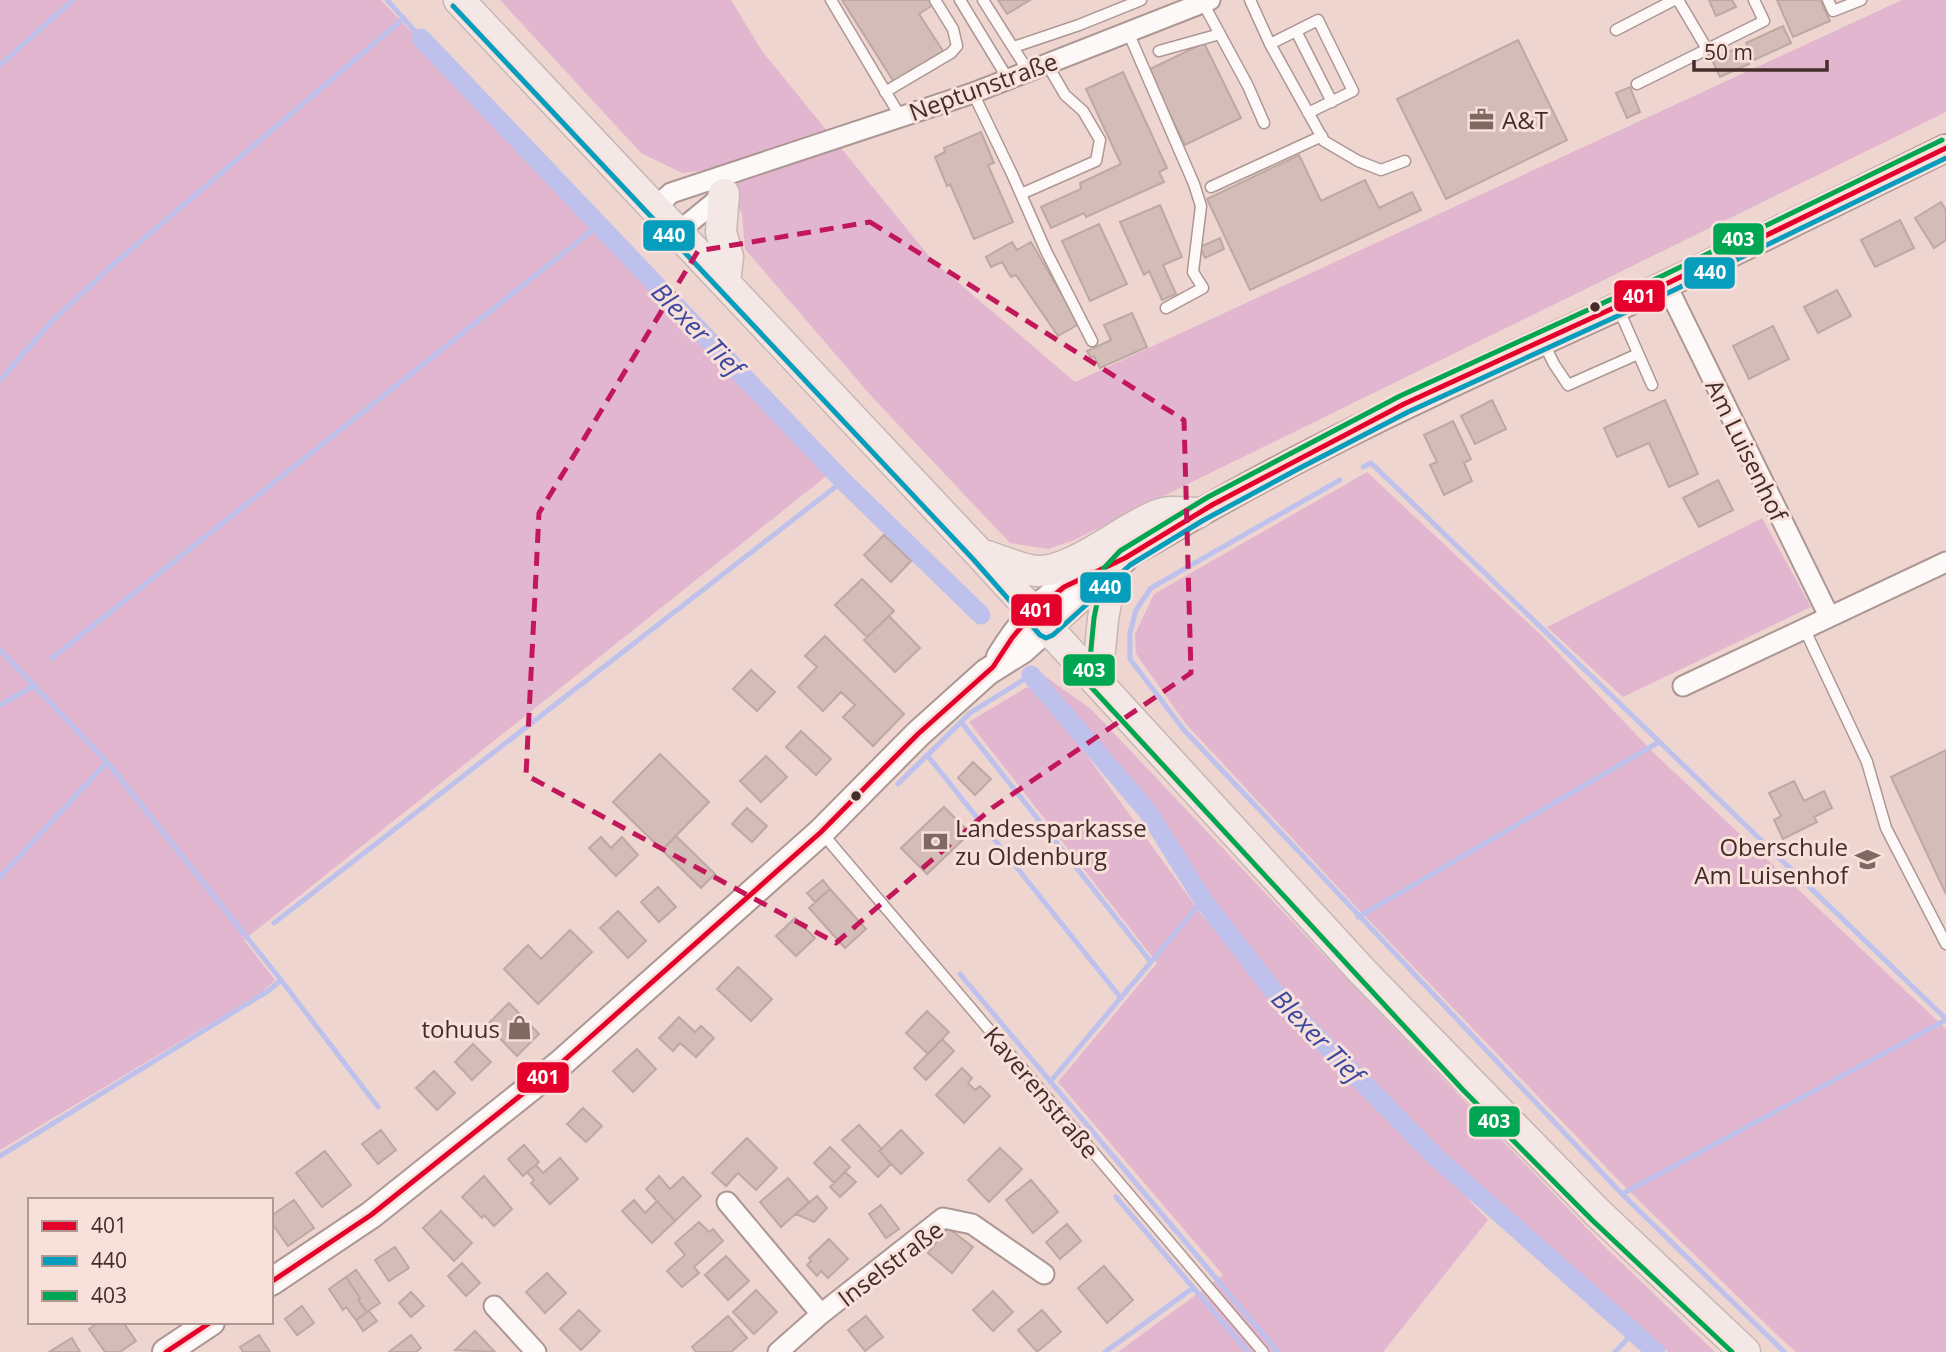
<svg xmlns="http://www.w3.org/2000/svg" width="1946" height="1352" viewBox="0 0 1946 1352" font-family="'Open Sans',sans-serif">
	<rect width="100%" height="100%" fill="#efd5d0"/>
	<path fill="#e3b6d0" d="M0 0H381L829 474 244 940 275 980 261 993 0 1150Z
		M500 0H731L762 51 933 261 1075 382 1902 0H1946V112L1072 541 1048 549 1010 543 873 398 745 249 742 214 718 169 682 173 641 153Z
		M1367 472 1542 636 1654 753 1946 1029V1352H1796L1776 1334 1624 1186 1359 910 1186 724 1136 654 1135 634 1154 594Z
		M1762 518 1811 607 1623 697 1547 627Z
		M1039 672 1091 709 1323 954 1606 1248 1715 1352H1668L1423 1133 1288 995 1213 905 1153 804Z
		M1029 686 1039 689 1201 914 1488 1220 1383 1352H1118L1223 1275 1058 1082 1157 963 969 722Z"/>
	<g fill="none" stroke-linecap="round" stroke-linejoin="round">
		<path stroke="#bdc1eb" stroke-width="5" d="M387 0 421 38
			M0 65 73 0
			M0 380 52 321 115 263 404 18
			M1363 467 1371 463 1946 1019
			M1340 480 1151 588 1136 610 1130 633V659L1184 730 1622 1194 1784 1352
			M0 650 107 762 281 980 378 1107
			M52 658 599 225
			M0 705 35 685
			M961 722 1151 962
			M927 755 1121 998
			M898 784 970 713 1031 675
			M0 877 107 762
			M1358 917 1659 742
			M274 923 843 481
			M960 974 1278 1352
			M1050 1082 1203 900
			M0 1156 268 991 281 980
			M1622 1194 1946 1020
			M1116 1197 1248 1352
			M1105 1352 1193 1288
			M1615 1352 1634 1332"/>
		<path stroke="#bdc1eb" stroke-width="19" d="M421 38 843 481 981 615
			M1031 675 1148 812 1203 900 1278 997 1438 1159 1656 1352"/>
	</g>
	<path fill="#d4bdb8" stroke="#bea8a3" stroke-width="2" d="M842 0H930L933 5 919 14 943 51 894 82Z
		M998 0H1030L1007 14Z
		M1709 0H1732L1736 7 1716 16Z
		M1777 0H1820L1830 21 1793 37Z
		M1783 26 1791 43 1754 60 1746 43Z
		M1518 40 1567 140 1446 199 1397 99Z
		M1204 43 1241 118 1185 145 1148 70Z
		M1741 46 1749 64 1720 77 1712 60Z
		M1123 72 1167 168 1159 172 1164 182 1086 217 1084 213 1051 228 1041 207 1081 189 1080 183 1121 164 1086 89Z
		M1630 87 1640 112 1627 118 1616 93Z
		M981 132 994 163 988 165 1013 222 974 239 950 184 947 186 935 157 945 152 944 148Z
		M1299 155 1321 201 1365 180 1379 208 1412 192 1421 210 1250 290 1207 199Z
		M1941 202 1946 210V240L1934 248 1915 218Z
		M1160 205 1182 257 1163 265 1176 294 1162 300 1149 271 1144 275 1120 222Z
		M1900 220 1914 248 1875 267 1861 240Z
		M1099 224 1127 284 1090 301 1062 241Z
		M1220 238 1224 249 1205 258 1200 247Z
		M1012 242 1017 250 1031 242 1079 324 1058 336 1016 275 1011 277 1002 262 991 267 986 257Z
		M1837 290 1851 316 1818 333 1804 307Z
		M1132 313 1147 347 1100 368 1094 356 1091 358 1087 351 1111 340 1104 325Z
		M1773 326 1789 359 1749 379 1733 346Z
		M1492 400 1506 429 1475 444 1461 416Z
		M1665 400 1698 474 1669 487 1649 443 1617 457 1604 428Z
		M1453 421 1471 459 1464 463 1472 481 1444 495 1430 465 1437 462 1424 435Z
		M1718 480 1733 510 1699 527 1683 498Z
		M884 535 911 561 891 582 864 555Z
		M862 579 894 611 867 637 835 605Z
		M889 616 920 648 895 672 864 640Z
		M825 636 904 714 873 746 843 717 855 705 841 692 823 711 798 687 817 667 805 656Z
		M751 670 775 692 757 711 733 689Z
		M801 731 831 759 816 775 786 747Z
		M1946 750V894L1891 777Z
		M660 754 709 802 662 850 613 802Z
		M766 756 787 777 761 802 740 781Z
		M973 762 991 779 975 795 958 778Z
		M1794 781 1804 801 1824 791 1832 808 1814 817 1817 822 1783 839 1774 820 1781 816 1769 793Z
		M944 807 970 833 927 874 901 848Z
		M747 808 767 826 752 842 732 824Z
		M676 836 715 874 701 888 662 850Z
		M601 837 611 848 622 837 638 855 616 876 589 848Z
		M823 880 830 889 815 902 807 893Z
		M658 887 676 907 659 922 641 902Z
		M830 889 866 929 845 948 809 908Z
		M618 911 646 941 628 958 600 928Z
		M795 918 815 938 796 956 776 936Z
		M570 930 592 952 538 1004 504 969 528 945 541 959Z
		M738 967 772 999 751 1021 717 989Z
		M509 1003 539 1034 517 1056 487 1025Z
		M927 1011 949 1032 928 1054 906 1033Z
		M679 1017 695 1032 701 1026 714 1038 696 1057 680 1043 673 1051 659 1038Z
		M942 1039 954 1051 926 1080 914 1068Z
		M473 1044 491 1062 472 1080 455 1062Z
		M637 1049 656 1069 633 1092 613 1071Z
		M962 1068 972 1078 968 1083 975 1090 980 1086 990 1096 964 1123 936 1095Z
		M434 1071 455 1093 437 1110 416 1088Z
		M583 1108 602 1126 586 1142 567 1124Z
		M859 1125 882 1149 879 1151 891 1164 878 1177 842 1140Z
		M381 1130 396 1150 378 1164 362 1144Z
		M901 1130 923 1153 901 1174 879 1151Z
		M747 1138 777 1168 756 1190 738 1173 726 1186 712 1173Z
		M524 1145 539 1162 523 1176 508 1159Z
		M830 1147 850 1167 834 1183 814 1163Z
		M1000 1148 1022 1169 989 1202 968 1180Z
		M325 1151 351 1185 322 1207 296 1173Z
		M560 1158 578 1179 550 1204 531 1183 534 1180 527 1172 536 1165 543 1173Z
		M845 1172 856 1182 840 1197 830 1187Z
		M484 1176 512 1209 494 1226 484 1215 482 1218 462 1197Z
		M659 1176 670 1189 683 1177 701 1196 675 1221 646 1189Z
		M788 1178 809 1202 781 1227 760 1202Z
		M1031 1180 1058 1212 1033 1233 1006 1200Z
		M817 1196 827 1208 814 1222 796 1214Z
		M294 1200 314 1228 288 1246 271 1222V1216Z
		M634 1200 645 1213 657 1201 675 1221 652 1243 622 1211Z
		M881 1205 899 1229 886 1238 869 1214Z
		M441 1211 472 1243 454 1261 423 1228Z
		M699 1222 709 1232 713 1229 723 1241 694 1267 699 1273 682 1287 667 1271 685 1255 675 1243Z
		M1067 1224 1081 1241 1060 1259 1046 1242Z
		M948 1228 973 1247 952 1273 928 1253Z
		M829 1239 848 1259 828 1278 821 1271 817 1276 807 1265 811 1261 809 1258Z
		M395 1247 409 1268 389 1281 375 1260Z
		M726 1256 749 1281 728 1300 705 1275Z
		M462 1263 480 1283 466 1296 448 1276Z
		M1104 1266 1133 1300 1107 1323 1078 1288Z
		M356 1270 380 1303 367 1312 358 1300 360 1298 346 1277Z
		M547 1273 566 1293 545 1313 526 1292Z
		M346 1277 360 1298 358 1300 367 1312 356 1320 346 1307 343 1310 329 1289Z
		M756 1290 777 1312 754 1334 733 1312Z
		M993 1291 1013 1312 993 1331 973 1310Z
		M411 1292 424 1306 411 1317 399 1303Z
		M302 1306 314 1323 297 1335 285 1319Z
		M579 1310 600 1331 581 1350 560 1329Z
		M1042 1310 1061 1332 1037 1352 1018 1330Z
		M369 1311 377 1321 363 1331 356 1320Z
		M728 1316 747 1338 731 1352H696L692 1347Z
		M866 1316 883 1337 865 1351 848 1330Z
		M99 1322H123L136 1341 120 1352H105L89 1329Z
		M475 1331 495 1352 455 1350Z
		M259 1335 270 1352H243L240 1347Z
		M411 1335 421 1348 416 1352H389Z
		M72 1338 80 1352H49Z"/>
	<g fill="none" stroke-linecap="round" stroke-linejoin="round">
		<defs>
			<path id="lane" d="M831 0 900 116
				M960 0 1008 79
				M983 0 1028 71
				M1250 0 1270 44 1324 141 1358 161 1381 170 1405 161
				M1678 0 1707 49
				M1828 0 1833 11 1861 0
				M1203 3 1248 86 1264 123
				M1616 30 1674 0
				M1296 31 1332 102
				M1128 32 1194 184 1201 206 1193 272 1203 288 1166 308
				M1270 44 1318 20 1353 91 1308 113
				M1014 47 1079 25 1141 0
				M1159 51 1220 34
				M1637 84 1764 21 1754 0
				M885 92 951 53 957 46 953 29 935 0
				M973 93 1012 174 1046 251 1092 341
				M1211 187 1322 136
				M1021 194 1096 161 1100 140 1083 111 1065 95 1047 64
				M1619 310 1652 385
				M1544 344 1554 364 1568 385 1638 354
				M1804 628 1867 762 1886 828 1946 944
				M822 833 1263 1352"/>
			<path id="street" d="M655 208 671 193 973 93 1210 0
				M678 232 728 191
				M1666 284 1829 616
				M1683 686 1946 562
				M727 1202 821 1314
				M494 1306 536 1352
				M778 1352 821 1314 943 1218 972 1224 1044 1274"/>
			<path id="secondary" d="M1000 657C1016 631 1039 601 1066 586 1096 569 1127 556 1157 538 1310 446 1471 374 1633 300 1738 251 1842 199 1946 148
				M271 1282 371 1215 560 1064 821 832 918 734 987 672 1022 650 1125 558
				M166 1352 211 1322"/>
			<path id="primary" d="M459 0 979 553 1362 971 1598 1213 1745 1352
				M724 194 721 232 728 257 725 282
				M980 554C997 558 1020 570 1037 571 1073 573 1125 526 1160 514 1171 510 1187 513 1198 513
				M1097 681 1103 619 1112 570"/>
		</defs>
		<use href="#lane" stroke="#ac9793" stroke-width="13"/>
		<use href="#street" stroke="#ac9793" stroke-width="23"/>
		<use href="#secondary" stroke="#ac9793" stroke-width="30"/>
		<use href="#primary" stroke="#c6b7b4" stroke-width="33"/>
		<use href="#lane" stroke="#fdf9f8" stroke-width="10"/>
		<use href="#street" stroke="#fdf9f8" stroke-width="19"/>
		<use href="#secondary" stroke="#fdf9f8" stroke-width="26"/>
		<use href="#primary" stroke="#f3e8e5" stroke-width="30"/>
		<defs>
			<path id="bus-1" d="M271 1282 371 1215 560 1064 821 832 918 734 993 667 1012 638 1033 613 1064 587 1125 558 1212 505 1404 404 1666 284 1946 148
				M166 1352 211 1322"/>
			<path id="bus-2" d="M453 6 973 559 1040 635 1046 638 1053 635 1130 565 1202 521 1298 469 1408 412 1670 292 1946 158"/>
			<path id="bus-3" d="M1732 1352 1592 1220 1463 1090 1091 687 1088 680 1094 618 1104 568 1120 551 1208 497 1400 396 1662 276 1942 140"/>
		</defs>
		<use href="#bus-1" stroke="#f8e0db" stroke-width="10"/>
		<use href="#bus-2" stroke="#f8e0db" stroke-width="10"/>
		<use href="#bus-3" stroke="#f8e0db" stroke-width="10"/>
		<use href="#bus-1" stroke="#e4002b" stroke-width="5"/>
		<use href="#bus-2" stroke="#079dbd" stroke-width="5"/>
		<use href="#bus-3" stroke="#00a651" stroke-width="5"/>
	</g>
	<path fill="none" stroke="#c2185b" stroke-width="5" stroke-dasharray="14 9" stroke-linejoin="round" d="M870 222 1184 420 1191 673 992 808 836 943 526 775 539 513 698 251Z"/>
	<defs>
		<symbol id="office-bare" viewBox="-9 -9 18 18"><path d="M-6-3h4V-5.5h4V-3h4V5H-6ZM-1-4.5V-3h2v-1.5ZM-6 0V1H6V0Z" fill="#806863" stroke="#f8e0db" stroke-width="2.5" paint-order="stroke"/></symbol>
		<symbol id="bank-bare" viewBox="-9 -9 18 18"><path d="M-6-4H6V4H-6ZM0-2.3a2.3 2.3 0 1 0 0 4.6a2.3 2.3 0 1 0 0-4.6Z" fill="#806863" stroke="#f8e0db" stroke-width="2.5" paint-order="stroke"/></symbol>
		<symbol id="school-bare" viewBox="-9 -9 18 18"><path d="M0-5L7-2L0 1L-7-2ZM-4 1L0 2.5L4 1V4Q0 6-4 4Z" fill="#806863" stroke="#f8e0db" stroke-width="2.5" paint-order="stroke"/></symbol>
		<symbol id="shop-bare" viewBox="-9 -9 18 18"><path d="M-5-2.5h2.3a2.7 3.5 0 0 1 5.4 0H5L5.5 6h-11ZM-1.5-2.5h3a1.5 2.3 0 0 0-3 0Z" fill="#806863" stroke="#f8e0db" stroke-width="2.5" paint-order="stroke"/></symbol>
	</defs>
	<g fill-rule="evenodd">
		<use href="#office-bare" x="1464" y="102" width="35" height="35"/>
		<use href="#bank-bare" x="918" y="824" width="35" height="35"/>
		<use href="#school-bare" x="1850" y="842" width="35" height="35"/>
		<use href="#shop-bare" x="502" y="1010" width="35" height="35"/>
	</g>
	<g fill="#442d28" stroke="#f8e0db" stroke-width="2.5">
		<circle cx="1595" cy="307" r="6"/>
		<circle cx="856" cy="796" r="6"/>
	</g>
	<g text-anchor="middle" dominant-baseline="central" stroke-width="6" stroke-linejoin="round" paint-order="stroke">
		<g font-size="24" fill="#442d28" stroke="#f8e0db">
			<text transform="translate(983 86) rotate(-20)">Neptunstraße</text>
			<text transform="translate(1747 450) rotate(64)">Am Luisenhof</text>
			<text transform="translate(1042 1092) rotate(50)">Kaverenstraße</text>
			<text transform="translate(890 1263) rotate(-37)">Inselstraße</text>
		</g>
		<g font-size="24" fill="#442d28" stroke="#f8e0db" text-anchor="start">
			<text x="1502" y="119">A&amp;T</text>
			<text x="955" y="827">Landessparkasse<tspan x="955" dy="28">zu Oldenburg</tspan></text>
			<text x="1848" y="846" text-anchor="end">Oberschule<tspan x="1848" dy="28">Am Luisenhof</tspan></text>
			<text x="500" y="1028" text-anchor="end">tohuus</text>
		</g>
		<g font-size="26" font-style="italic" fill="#3a48a2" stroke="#f8e0db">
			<text transform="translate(698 329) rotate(46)">Blexer Tief</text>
			<text transform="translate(1318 1036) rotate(46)">Blexer Tief</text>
		</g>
	</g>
	<g stroke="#f8e0db" stroke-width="2.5">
		<rect x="642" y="219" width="54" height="33" rx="7" fill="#079dbd"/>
		<rect x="1712" y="222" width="53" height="34" rx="7" fill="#00a651"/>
		<rect x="1683" y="256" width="53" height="34" rx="7" fill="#079dbd"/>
		<rect x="1613" y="279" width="53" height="34" rx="7" fill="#e4002b"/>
		<rect x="1079" y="571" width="53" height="33" rx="7" fill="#079dbd"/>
		<rect x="1010" y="593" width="53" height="34" rx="7" fill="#e4002b"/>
		<rect x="1062" y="653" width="54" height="34" rx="7" fill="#00a651"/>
		<rect x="516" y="1061" width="54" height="33" rx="7" fill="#e4002b"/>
		<rect x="1468" y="1105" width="53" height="33" rx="7" fill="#00a651"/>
	</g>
	<g font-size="19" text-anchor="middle" font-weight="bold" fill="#fff">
		<text x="669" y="242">440</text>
		<text x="1738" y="246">403</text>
		<text x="1710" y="279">440</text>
		<text x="1639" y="303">401</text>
		<text x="1105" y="594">440</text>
		<text x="1036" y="617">401</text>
		<text x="1089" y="677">403</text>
		<text x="543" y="1084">401</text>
		<text x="1494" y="1128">403</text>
	</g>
	<rect x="28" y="1198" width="245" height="126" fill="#f8e0db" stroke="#b09893" stroke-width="2"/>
	<rect x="42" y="1221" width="35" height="10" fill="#e4002b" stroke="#b09893" stroke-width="2"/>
	<text x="91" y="1233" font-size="21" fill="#442d28">401</text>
	<rect x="42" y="1256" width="35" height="10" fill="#079dbd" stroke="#b09893" stroke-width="2"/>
	<text x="91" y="1268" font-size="21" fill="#442d28">440</text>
	<rect x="42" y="1291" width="35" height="10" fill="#00a651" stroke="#b09893" stroke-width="2"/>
	<text x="91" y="1303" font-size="21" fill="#442d28">403</text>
	<path d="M1694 60v10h133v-10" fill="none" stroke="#442d28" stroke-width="3.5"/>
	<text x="1704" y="60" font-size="21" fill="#442d28" stroke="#f8e0db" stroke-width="5" paint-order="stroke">50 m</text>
</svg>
